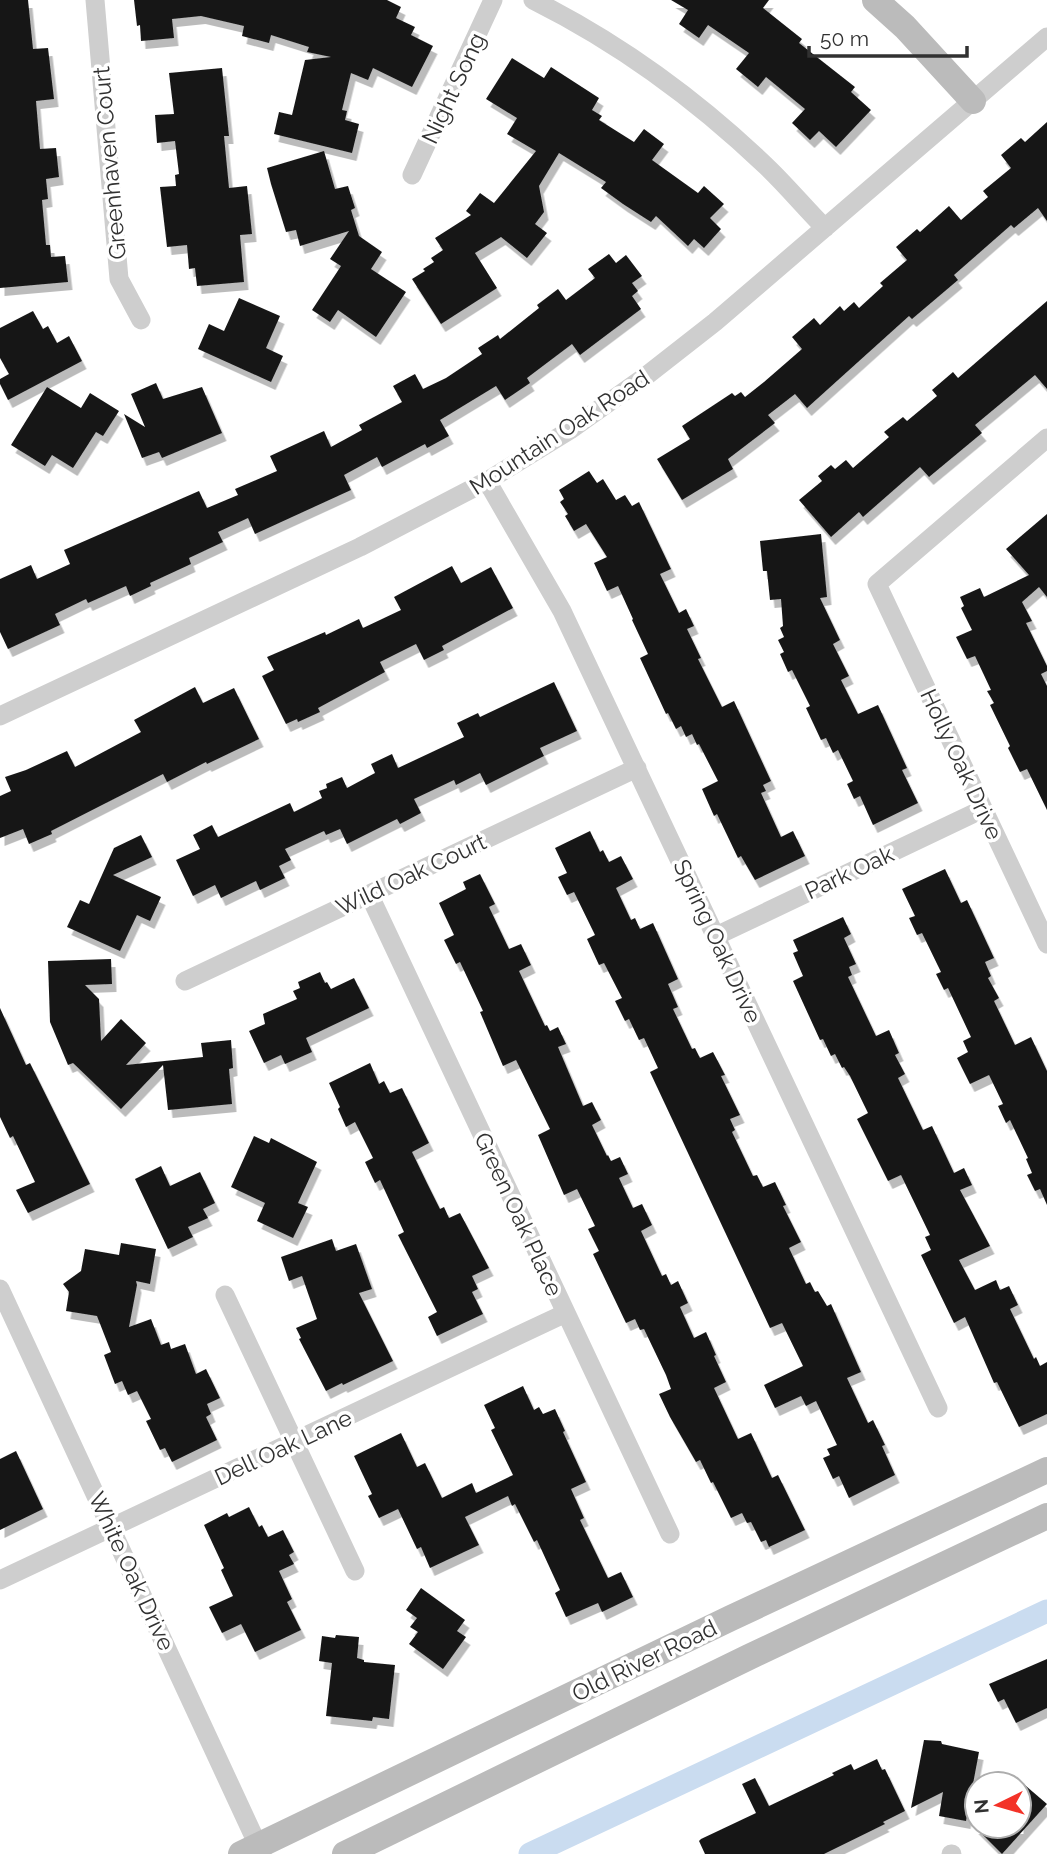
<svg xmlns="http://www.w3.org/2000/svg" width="1047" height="1854" viewBox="0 0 1047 1854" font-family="Raleway,sans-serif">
	<defs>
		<filter id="shadow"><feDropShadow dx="4.5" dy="8" stdDeviation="0" flood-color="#0004"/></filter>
	</defs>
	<rect width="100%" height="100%" fill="#fff"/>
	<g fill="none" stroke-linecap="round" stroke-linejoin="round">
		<path stroke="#cadcf0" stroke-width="23" d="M530 1854 1047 1611"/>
	</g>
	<path fill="#181818" filter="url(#shadow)" d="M0 0H28L33 49 48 48 54 99 36 101 40 149 56 148 59 177 46 179 48 199 42 200 46 245H50L51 257 65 256 68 282 0 288Z
		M134 0H387L401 7 396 18 415 27 411 35 433 46 412 87 373 68 368 80 351 73 342 110 347 111 345 120 359 124 352 153 274 134 279 112 292 115 305 60 331 57 307 52 309 47 271 35 269 43 242 36 244 26 201 16 172 19 174 38 141 41 140 25 137 26Z
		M671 0H769L763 8 802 39 799 43 855 87 851 92 871 110 836 147 819 131 810 140 792 123 805 109 766 77 758 87 736 69 749 53 708 25 699 38 679 24 688 10Z
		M512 58 544 78 551 67 599 98 592 110 602 116 599 120 634 142 644 129 664 144 652 160 698 193 704 186 724 204 710 218 721 229 704 248 694 239 688 246 656 216 651 222 623 204 601 188 606 182 559 153 539 186 544 212 535 224 547 233 527 258 501 237 475 253 497 288 441 324 412 279 425 271 423 269 434 262 431 258 443 250 435 238 471 215 466 211 480 193 494 203 536 151 507 134 517 118 486 99Z
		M222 68 229 136H224L229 188 247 186 252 234 240 235 244 282 197 286 195 268 189 269 187 245 167 247 160 187 176 186 175 175 179 174 175 141 157 143 155 115 174 114 169 73Z
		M1047 122V221L1038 208 1014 228 1011 225 954 275 958 280 912 319 909 316 807 408 795 394 768 415 775 423 728 459 733 469 682 500 657 459 690 439 682 426 732 393 735 396 741 392 745 397 764 382 802 349 792 337 814 318 820 325 840 306 844 311 854 302 859 308 883 286 880 283 907 260 896 247 917 229 920 232 949 206 961 220 988 197 983 191 1011 168 1001 155 1021 138 1025 142Z
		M324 151 335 189 348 186 355 208 351 210 359 236 382 252 371 269 406 292 376 337 338 310 330 322 312 310 341 266 330 259 349 231 300 246 296 230 286 232 271 184 267 168Z
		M609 254 616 263 626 255 642 276 632 283 638 291 632 296 641 309 580 355 572 344 527 378 530 383 505 400 496 386 440 420 449 436 427 448 425 444 382 467 377 457 344 475 351 490 255 534 248 518 218 532 223 542 189 558 191 564 150 583 151 586 130 596 126 586 88 603 86 599 55 614 60 625 8 649 0 632V579L31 565 37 579 70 564 64 550 199 491 207 508 238 495 235 489 277 471 270 456 324 431 331 447 362 430 359 425 402 402 393 386 415 374 423 389 446 378 482 354 478 348 498 335 500 339 539 308 537 305 558 289 566 300 595 278 588 269Z
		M239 298 280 316 266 348 283 356 271 382 198 349 209 324 224 331Z
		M1047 301V389L1035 375 975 425 982 433 929 477 920 467 863 517 859 512 831 537 799 500 822 481 818 476 831 465 835 469 846 460 853 468 889 437 884 432 903 417 907 421 937 396 932 390 953 372 958 378Z
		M33 311 43 329 48 326 57 343 69 336 82 361 8 400 0 384V379L9 374 0 358V328Z
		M156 383 163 399 202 387 222 433 162 458 159 452 142 458 124 414 145 427 131 394Z
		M47 387 81 408 90 393 119 411 103 436 96 432 73 468 52 455 45 466 11 445Z
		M589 471 597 483 603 479 616 500 625 495 632 506 639 502 671 569 660 574 679 613 686 609 694 626 687 629 701 658 698 659 722 707 734 701 771 781 763 785 766 791 761 793 781 837 793 831 805 856 755 880 741 856 738 858 717 814 714 816 702 789 718 781 699 744 697 745 692 734 686 737 681 726 676 729 668 713 666 714 640 658 648 654 632 620 633 619 618 586 607 591 594 563 607 557 586 524 574 531 565 516 568 514 560 502 564 499 559 490Z
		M1047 514V597L1039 587 1022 602 1032 621 1026 623 1047 666V671L1041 674 1047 686V810L1027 769 1020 772 1008 748 1010 746 990 705 994 703 987 691 991 690 975 656 967 659 956 637 972 630 961 608 964 606 960 597 980 588 984 597 1029 575 1006 549Z
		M821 534 827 597 820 598 840 640 833 644 849 676 841 680 858 714 878 705 907 768 902 770 918 803 873 825 860 796 854 799 847 784 853 781 838 750 833 753 826 738 821 740 806 708 810 706 792 670 788 672 780 654 784 652 778 640 784 637 780 628 783 626 781 599 770 600 767 571H763L760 541Z
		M452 566 461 583 491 567 513 608 442 646 444 650 424 660 416 644 380 662 385 672 318 708 320 712 298 722 297 719 286 724 262 676 274 670 267 657 325 632 326 635 359 619 363 628 401 610 394 597Z
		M554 682 577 731 540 748 544 756 486 785 480 773 456 785 454 780 414 799 421 813 400 824 397 819 347 844 340 829 326 835 324 831 285 849 291 860 279 866 285 878 260 890 256 881 221 898 215 885 193 896 176 860 200 849 193 835 212 825 218 837 290 803 294 812 322 798 319 791 327 788 326 784 342 777 347 788 375 773 371 764 392 754 398 768 464 737 457 723 478 713 480 717Z
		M195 687 203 703 234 688 259 739 207 764 206 762 167 782 163 774 51 831 52 834 29 844 23 829 0 838V796L11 791 5 777 26 770 67 751 75 767 141 732 134 720Z
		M590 831 600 852 603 850 609 862 621 856 633 879 616 888 631 920 635 918 640 929 653 923 678 979 668 984 678 1007 673 1009 692 1049 695 1048 700 1058 713 1052 725 1075 721 1076 740 1115 730 1119 735 1130 732 1132 753 1176 757 1175 763 1187 775 1182 786 1205 783 1206 801 1242 789 1248 806 1284 810 1282 815 1292 818 1291 827 1306 831 1304 861 1372 847 1378 868 1423 873 1420 885 1445 882 1446 895 1475 849 1498 839 1476 833 1479 823 1458 830 1455 827 1449 837 1445 816 1401 806 1406 801 1396 775 1408 764 1385 803 1366 782 1323 770 1328 650 1072 658 1068 644 1038 639 1040 629 1019 625 1021 615 1001 622 998 604 963 599 965 587 939 595 935 574 892 567 895 558 877 567 873 555 848Z
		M141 835 152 857 113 875 161 897 150 921 137 915 120 951 67 927 80 900 89 904 114 848Z
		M945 869 961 903 967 900 994 958 985 962 991 976 988 978 999 998 994 1001 1015 1045 1031 1037 1047 1071V1205L1040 1189 1035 1191 1027 1175 1032 1173 1026 1159 1028 1158 1010 1120 1006 1123 998 1106 1003 1104 989 1075 970 1084 957 1058 968 1052 963 1041 971 1037 948 988 944 990 936 974 941 972 922 933 917 935 909 918 915 916 902 889Z
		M480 874 495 904 489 907 509 949 521 944 531 965 519 971 545 1026 547 1025 550 1031 558 1027 566 1044 558 1047 583 1106 592 1102 601 1120 592 1125 607 1156 608 1155 611 1161 620 1157 628 1174 619 1178 633 1208 642 1204 652 1225 641 1231 662 1276 666 1274 671 1285 678 1281 688 1303 680 1307 694 1338 706 1332 716 1355 714 1356 726 1382 714 1388 738 1439 751 1433 772 1478 778 1475 805 1530 769 1547 766 1540 761 1542 751 1522 747 1523 742 1513 731 1518 713 1482 711 1483 700 1460 696 1462 670 1417 659 1394 671 1389 666 1375 644 1329 640 1330 635 1319 626 1323 593 1254 599 1251 588 1229 595 1226 577 1189 564 1195 538 1135 550 1129 516 1060 503 1066 480 1012 483 1011 460 962 456 964 444 940 454 935 439 903 466 889 463 882Z
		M843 917 851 934 844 938 856 964 849 967 852 975 848 977 876 1036 889 1030 899 1053 895 1055 905 1074 898 1078 923 1130 932 1126 954 1173 964 1168 972 1185 960 1190 990 1246 959 1260 975 1290 996 1280 1000 1290 1009 1286 1018 1305 1010 1309 1034 1359 1036 1357 1040 1366 1047 1362V1414L1019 1427 997 1382 994 1383 965 1317 954 1323 921 1255 931 1250 925 1237 930 1235 901 1175 888 1181 857 1119 868 1113 850 1076 844 1067 842 1068 835 1054 831 1056 823 1039 820 1040 793 981 803 976 793 953 798 951 793 940Z
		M111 959 112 984 85 985 99 999 101 1041 121 1019 146 1043 126 1065 203 1057 201 1043 231 1040 233 1068 229 1069 232 1104 168 1110 163 1065 121 1109 73 1063 68 1065 50 1022 48 961Z
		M320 972 325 983 327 982 331 989 354 978 369 1008 306 1038 312 1052 285 1064 281 1055 264 1063 249 1031 265 1024 263 1014 297 999 293 991 300 988 298 982Z
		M0 1008 26 1065 30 1063 90 1184 28 1213 16 1190 35 1182 13 1136 10 1138 0 1117Z
		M370 1063 379 1084 384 1081 390 1093 402 1088 429 1143 412 1152 427 1183 440 1209 444 1207 449 1218 460 1213 489 1268 472 1276 478 1289 472 1292 483 1314 437 1336 428 1317 437 1312 398 1235 404 1232 380 1180 375 1183 365 1162 373 1158 355 1122 346 1127 338 1109 340 1107 329 1083Z
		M254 1136 269 1143 271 1138 317 1162 298 1203 308 1207 293 1238 257 1221 265 1203 231 1187Z
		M161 1166 170 1186 200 1172 215 1203 203 1209 208 1218 188 1227 193 1237 168 1249 135 1179Z
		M332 1239 336 1251 356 1244 372 1289 359 1293 393 1361 343 1385 342 1383 326 1391 299 1339 301 1338 296 1328 317 1319 302 1276 289 1281 281 1257Z
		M121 1243 156 1249 150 1284 136 1281 137 1285 129 1327 151 1319 161 1345 169 1342 171 1349 185 1344 196 1374 206 1369 220 1398 207 1404 211 1414 206 1417 217 1440 172 1462 165 1448 160 1450 146 1421 151 1419 137 1391 128 1395 122 1381 115 1384 104 1355 111 1352 97 1316 66 1311 69 1292 63 1284 81 1271 85 1249 119 1255Z
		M523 1386 534 1410 539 1407 543 1414 555 1409 565 1431 563 1432 586 1482 571 1489 584 1518 580 1520 608 1578 621 1572 633 1597 602 1612 598 1603 566 1617 555 1593 560 1590 537 1540 534 1542 515 1504 512 1506 508 1496 465 1517 479 1545 430 1568 421 1547 417 1549 398 1509 379 1518 368 1496 372 1494 354 1456 401 1433 417 1467 425 1463 442 1498 472 1483 476 1493 513 1475 491 1430 495 1428 484 1405Z
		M16 1451 43 1509 0 1530V1459Z
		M249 1507 259 1527 262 1525 268 1537 283 1530 294 1552 289 1555 294 1564 279 1571 292 1599 287 1602 301 1630 255 1652 241 1624 222 1633 209 1607 233 1596 221 1570 224 1568 204 1525 227 1513 229 1517Z
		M421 1588 465 1620 457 1631 466 1637 443 1669 409 1644 418 1632 410 1627 417 1618 406 1610Z
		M336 1635 359 1637 357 1658 364 1660V1662L395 1665 389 1719 373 1717 372 1721 326 1716 332 1663 319 1661 322 1636 335 1638Z
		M1047 1659V1708L1016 1723 1004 1699 998 1702 989 1684Z
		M924 1740 941 1741 942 1744 979 1752 966 1821 939 1816 943 1792 911 1808Z
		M877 1759 882 1770 885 1769 905 1811 883 1822 885 1824 824 1854H705L699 1841 701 1839 756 1813 742 1784 755 1778 769 1806 834 1775 832 1773 851 1764 854 1770Z
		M1019 1780 1047 1804 1002 1854 974 1826H1019Z"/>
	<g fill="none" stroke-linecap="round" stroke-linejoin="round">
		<path stroke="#cecece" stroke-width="19" d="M95 0 119 279 141 320
			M533 0C619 43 697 100 766 166 787 186 805 208 825 228
			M412 175 493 0
			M1047 438 877 584 1047 944
			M487 481 562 611 938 1408
			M0 716 360 547 487 481 570 430 646 376 715 322 1047 37
			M369 894 670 1534
			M716 936 983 809
			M185 981 637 768
			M0 1289 262 1854
			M225 1295 355 1571
			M0 1580 566 1313
			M951 1854H952"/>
		<path stroke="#bbb" stroke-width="26" d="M875 0 905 27 973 101
			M241 1854 731 1618 1047 1470
			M345 1854 749 1657 1047 1516"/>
	</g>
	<g text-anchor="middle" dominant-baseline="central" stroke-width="7" stroke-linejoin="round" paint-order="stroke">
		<g font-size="23" fill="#313131" stroke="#fff">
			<text transform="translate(453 88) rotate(-65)">Night Song</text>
			<text transform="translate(109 163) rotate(-95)">Greenhaven Court</text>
			<text transform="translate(559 432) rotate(-33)">Mountain Oak Road</text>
			<text transform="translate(962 764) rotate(65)">Holly Oak Drive</text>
			<text transform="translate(849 872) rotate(-25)">Park Oak</text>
			<text transform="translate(411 874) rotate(-25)">Wild Oak Court</text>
			<text transform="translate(718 941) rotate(65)">Spring Oak Drive</text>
			<text transform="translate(519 1214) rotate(65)">Green Oak Place</text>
			<text transform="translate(283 1447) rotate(-25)">Dell Oak Lane</text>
			<text transform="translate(132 1571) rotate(65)">White Oak Drive</text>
			<text transform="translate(644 1660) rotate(-26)">Old River Road</text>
		</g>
	</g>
	<g transform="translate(998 1805) rotate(265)"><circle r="33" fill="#ffffff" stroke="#adadad" stroke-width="2"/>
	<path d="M0-5L12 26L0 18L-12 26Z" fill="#f33228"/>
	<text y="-10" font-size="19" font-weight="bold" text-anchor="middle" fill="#313131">N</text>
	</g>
	<path d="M809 46v10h158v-10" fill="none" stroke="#313131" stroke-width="3.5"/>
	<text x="820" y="46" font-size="21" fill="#313131" stroke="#ffffff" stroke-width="5" paint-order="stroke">50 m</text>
</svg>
